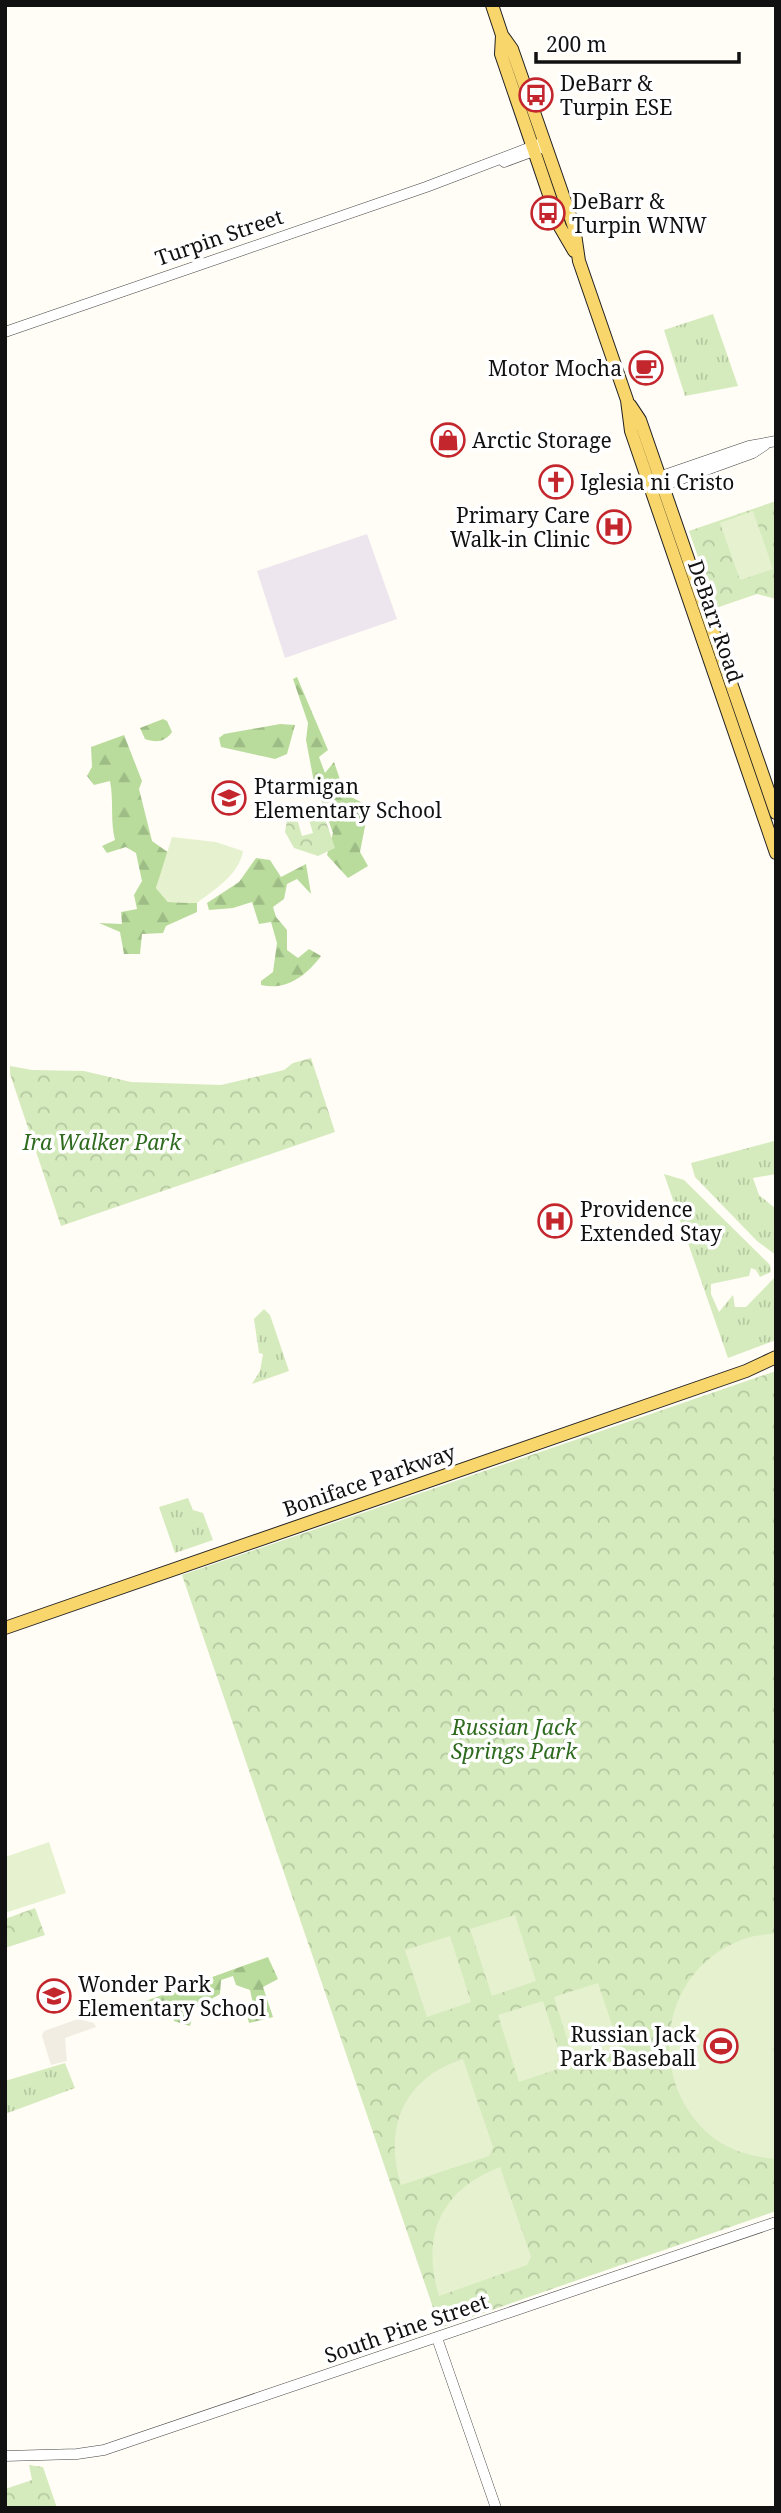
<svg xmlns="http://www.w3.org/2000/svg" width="781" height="2513" viewBox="0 0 781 2513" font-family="'Noto Serif',serif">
	<defs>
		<pattern id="grass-tufts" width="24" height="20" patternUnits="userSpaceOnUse" patternTransform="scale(1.75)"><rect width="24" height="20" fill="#d5ebbd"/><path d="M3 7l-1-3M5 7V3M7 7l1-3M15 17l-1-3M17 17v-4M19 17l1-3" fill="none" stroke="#b6c8a1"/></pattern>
		<pattern id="forest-firs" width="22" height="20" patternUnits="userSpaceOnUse" patternTransform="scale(1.75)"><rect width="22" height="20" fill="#b9dc9c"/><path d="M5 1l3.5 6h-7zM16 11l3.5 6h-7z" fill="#9ebc85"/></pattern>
		<pattern id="park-crowns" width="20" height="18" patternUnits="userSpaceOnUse" patternTransform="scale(1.75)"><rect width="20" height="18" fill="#d5ebbd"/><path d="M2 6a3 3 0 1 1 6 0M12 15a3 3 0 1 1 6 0" fill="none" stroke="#b6c8a1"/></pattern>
	</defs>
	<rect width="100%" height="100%" fill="#fffdf5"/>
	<path fill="#eee6ef" d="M367 534 397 619 285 658 257 571Z"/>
	<path fill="url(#grass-tufts)" d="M713 314 738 386 685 396 664 330Z
		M774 1141 776 1174 753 1178 759 1195 776 1209V1255L757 1241 695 1177 691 1163Z
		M664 1174 684 1180 770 1265 771 1272 760 1277 756 1270 751 1268 749 1276 711 1284V1294L719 1312 733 1295 735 1307H746L776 1276V1340L728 1358Z
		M264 1309 270 1315 289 1371 252 1384 260 1371 263 1354 259 1353 254 1319Z
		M188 1498 193 1510 203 1513 213 1540 175 1553 159 1507Z
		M65 2063 75 2088 5 2114V2081Z"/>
	<path fill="url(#forest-firs)" d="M297 677 328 750 319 757 325 773 334 762 345 794 369 806 360 852 368 866 348 878 327 855 333 833 313 777 306 740 308 723 293 679Z
		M163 719 167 721 172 732C165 742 156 743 145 739L140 728Z
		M280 724 295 725 287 754 275 759 221 747 219 738 224 734Z
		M124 735 142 781 139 789 152 841 169 853 156 888 168 902 197 903V912L166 926 163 933 142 934 140 954H124L120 932 99 923 122 924 121 912 137 909 134 895 142 881 136 853 126 847 107 853 102 846 115 840C110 821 114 801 110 781L94 785 87 776 92 767 91 747Z
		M256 858 270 860 281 877 306 864 311 894 297 879 287 884 284 899 273 907 276 917 287 930V950L298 958 309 949 321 956C306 976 286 991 261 985V981L273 972 277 943 271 922 259 924 252 902 233 908 209 910 207 903 239 882Z
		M268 1957 278 1979 263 1987 273 2017 249 2023 247 2015 253 2004 250 1990 236 1985 233 1976 221 1980 220 1994 194 2009 190 2026 174 2021 169 2008 138 2018 129 2007Z"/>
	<path fill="url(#park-crowns)" d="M776 501V599L757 594 716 608 689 531Z
		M321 807 335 848 318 856 294 848 285 832 288 814 295 812 302 836 313 833 307 813Z
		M311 1058 335 1132 61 1226 10 1074V1066L32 1070 84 1071 131 1082 221 1085 284 1070 293 1063Z
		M776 1371V2211L440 2328 182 1575Z
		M35 1908 45 1935 5 1948V1919Z
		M29 2465 43 2467 57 2508H5V2489L32 2480Z"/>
	<path fill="#e6f2cf" d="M753 511 773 569 740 580 720 523Z
		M172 837 216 842 243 851C239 875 215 889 197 903L168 902 156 888Z
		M49 1842 66 1893 5 1913V1857Z
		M515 1915 536 1981 492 1996 470 1929Z
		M776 1933V2043L772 2050 776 2053V2159C755 2157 733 2152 715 2139 644 2085 657 1970 744 1939 753 1935 766 1935 776 1933Z
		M450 1936 471 2002 427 2017 405 1950Z
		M598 1983 620 2049 575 2064 554 1997Z
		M543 2001 564 2067 519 2082 498 2015Z
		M463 2059 493 2147 489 2156 401 2185C383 2127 404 2078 463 2059Z
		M500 2167 531 2257 527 2265 439 2296C421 2236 440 2190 500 2167Z"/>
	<path fill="#f1ede2" d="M78 2019 94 2023 96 2027 65 2038 67 2061 51 2065 42 2036 44 2031Z"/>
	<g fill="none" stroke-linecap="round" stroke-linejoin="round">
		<defs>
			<path id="minor" d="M504 162 539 149
				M5 332 426 187 539 144
				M653 479 749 446 776 441
				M659 487 753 453 765 445
				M437 2338 496 2508
				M5 2456 77 2454 104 2450 776 2222"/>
			<path id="major" d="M492 5 502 35 512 49 574 227 579 261 627 400 631 431 776 853
				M502 35 501 54 560 227 574 251
				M630 405 640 420 776 813
				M5 1628 746 1371 776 1357"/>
		</defs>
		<use href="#minor" stroke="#444" stroke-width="11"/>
		<use href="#major" stroke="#222" stroke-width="14"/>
		<use href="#minor" stroke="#fff" stroke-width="10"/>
		<use href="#major" stroke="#f9d66b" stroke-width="12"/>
	</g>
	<defs>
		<symbol id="bus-ring" viewBox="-11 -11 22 22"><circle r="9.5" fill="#fff" stroke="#c4262e" stroke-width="1.5"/><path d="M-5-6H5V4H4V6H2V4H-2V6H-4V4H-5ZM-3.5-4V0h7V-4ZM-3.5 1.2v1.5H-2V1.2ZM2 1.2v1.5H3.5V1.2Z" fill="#c4262e"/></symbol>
		<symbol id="cafe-ring" viewBox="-11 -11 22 22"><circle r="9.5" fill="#fff" stroke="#c4262e" stroke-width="1.5"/><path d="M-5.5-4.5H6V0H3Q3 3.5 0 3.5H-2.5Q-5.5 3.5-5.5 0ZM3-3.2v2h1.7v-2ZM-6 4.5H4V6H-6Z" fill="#c4262e"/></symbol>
		<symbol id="shop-ring" viewBox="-11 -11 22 22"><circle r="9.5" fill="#fff" stroke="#c4262e" stroke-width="1.5"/><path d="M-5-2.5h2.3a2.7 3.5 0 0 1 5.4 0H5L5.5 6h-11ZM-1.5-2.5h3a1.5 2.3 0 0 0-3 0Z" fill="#c4262e"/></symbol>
		<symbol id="church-ring" viewBox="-11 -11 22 22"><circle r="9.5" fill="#fff" stroke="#c4262e" stroke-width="1.5"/><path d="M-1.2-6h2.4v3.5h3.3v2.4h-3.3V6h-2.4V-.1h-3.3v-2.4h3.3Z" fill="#c4262e"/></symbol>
		<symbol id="hospital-ring" viewBox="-11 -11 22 22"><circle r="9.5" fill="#fff" stroke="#c4262e" stroke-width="1.5"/><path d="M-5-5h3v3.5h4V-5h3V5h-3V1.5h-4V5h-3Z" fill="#c4262e"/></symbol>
		<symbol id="school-ring" viewBox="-11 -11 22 22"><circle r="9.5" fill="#fff" stroke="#c4262e" stroke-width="1.5"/><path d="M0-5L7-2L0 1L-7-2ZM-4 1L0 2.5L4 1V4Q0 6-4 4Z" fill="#c4262e"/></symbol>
		<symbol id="stadium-ring" viewBox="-11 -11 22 22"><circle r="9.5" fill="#fff" stroke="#c4262e" stroke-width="1.5"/><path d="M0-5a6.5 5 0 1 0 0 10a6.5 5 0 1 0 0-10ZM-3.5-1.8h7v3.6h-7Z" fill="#c4262e"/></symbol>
	</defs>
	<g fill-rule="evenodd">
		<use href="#bus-ring" x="517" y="76" width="38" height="38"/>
		<use href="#bus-ring" x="529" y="194" width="38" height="38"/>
		<use href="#cafe-ring" x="627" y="349" width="38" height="38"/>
		<use href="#shop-ring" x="429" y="421" width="38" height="38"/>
		<use href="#church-ring" x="537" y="463" width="38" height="38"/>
		<use href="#hospital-ring" x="595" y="508" width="38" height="38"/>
		<use href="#school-ring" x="210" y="779" width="38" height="38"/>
		<use href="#hospital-ring" x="536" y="1202" width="38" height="38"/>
		<use href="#school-ring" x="35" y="1977" width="38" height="38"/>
		<use href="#stadium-ring" x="702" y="2027" width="38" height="38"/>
	</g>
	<g text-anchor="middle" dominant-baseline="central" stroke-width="7" stroke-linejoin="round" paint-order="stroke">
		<g font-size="21" fill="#111" stroke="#fff" text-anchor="start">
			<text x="560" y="83">DeBarr &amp;<tspan x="560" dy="24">Turpin ESE</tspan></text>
			<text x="572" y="201">DeBarr &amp;<tspan x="572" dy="24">Turpin WNW</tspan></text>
			<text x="622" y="368" text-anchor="end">Motor Mocha</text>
			<text x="472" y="440">Arctic Storage</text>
			<text x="580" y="482">Iglesia ni Cristo</text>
			<text x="590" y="515" text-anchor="end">Primary Care<tspan x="590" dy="24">Walk-in Clinic</tspan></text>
			<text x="254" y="786">Ptarmigan<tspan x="254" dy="24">Elementary School</tspan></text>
			<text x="580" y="1209">Providence<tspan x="580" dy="24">Extended Stay</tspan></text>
			<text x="78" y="1984">Wonder Park<tspan x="78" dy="24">Elementary School</tspan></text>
			<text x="696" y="2034" text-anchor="end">Russian Jack<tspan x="696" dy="24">Park Baseball</tspan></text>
		</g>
		<g font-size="21" fill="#111" stroke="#fff">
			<text transform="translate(219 237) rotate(-19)">Turpin Street</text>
			<text transform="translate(716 621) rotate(71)">DeBarr Road</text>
			<text transform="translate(369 1480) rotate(-19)">Boniface Parkway</text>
			<text transform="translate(406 2328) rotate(-19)">South Pine Street</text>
		</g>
		<g font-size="21" font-style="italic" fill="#2f6b1f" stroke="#fff">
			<text x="102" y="1142">Ira Walker Park</text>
			<text x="514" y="1727">Russian Jack<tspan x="514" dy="24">Springs Park</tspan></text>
		</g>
	</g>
	<rect width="781" height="2513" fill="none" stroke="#111111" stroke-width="14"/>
	<path d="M536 52v10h203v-10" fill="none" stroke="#111111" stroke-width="3.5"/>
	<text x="546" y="52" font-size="21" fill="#111111" stroke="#ffffff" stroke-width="5" paint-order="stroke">200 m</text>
</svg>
